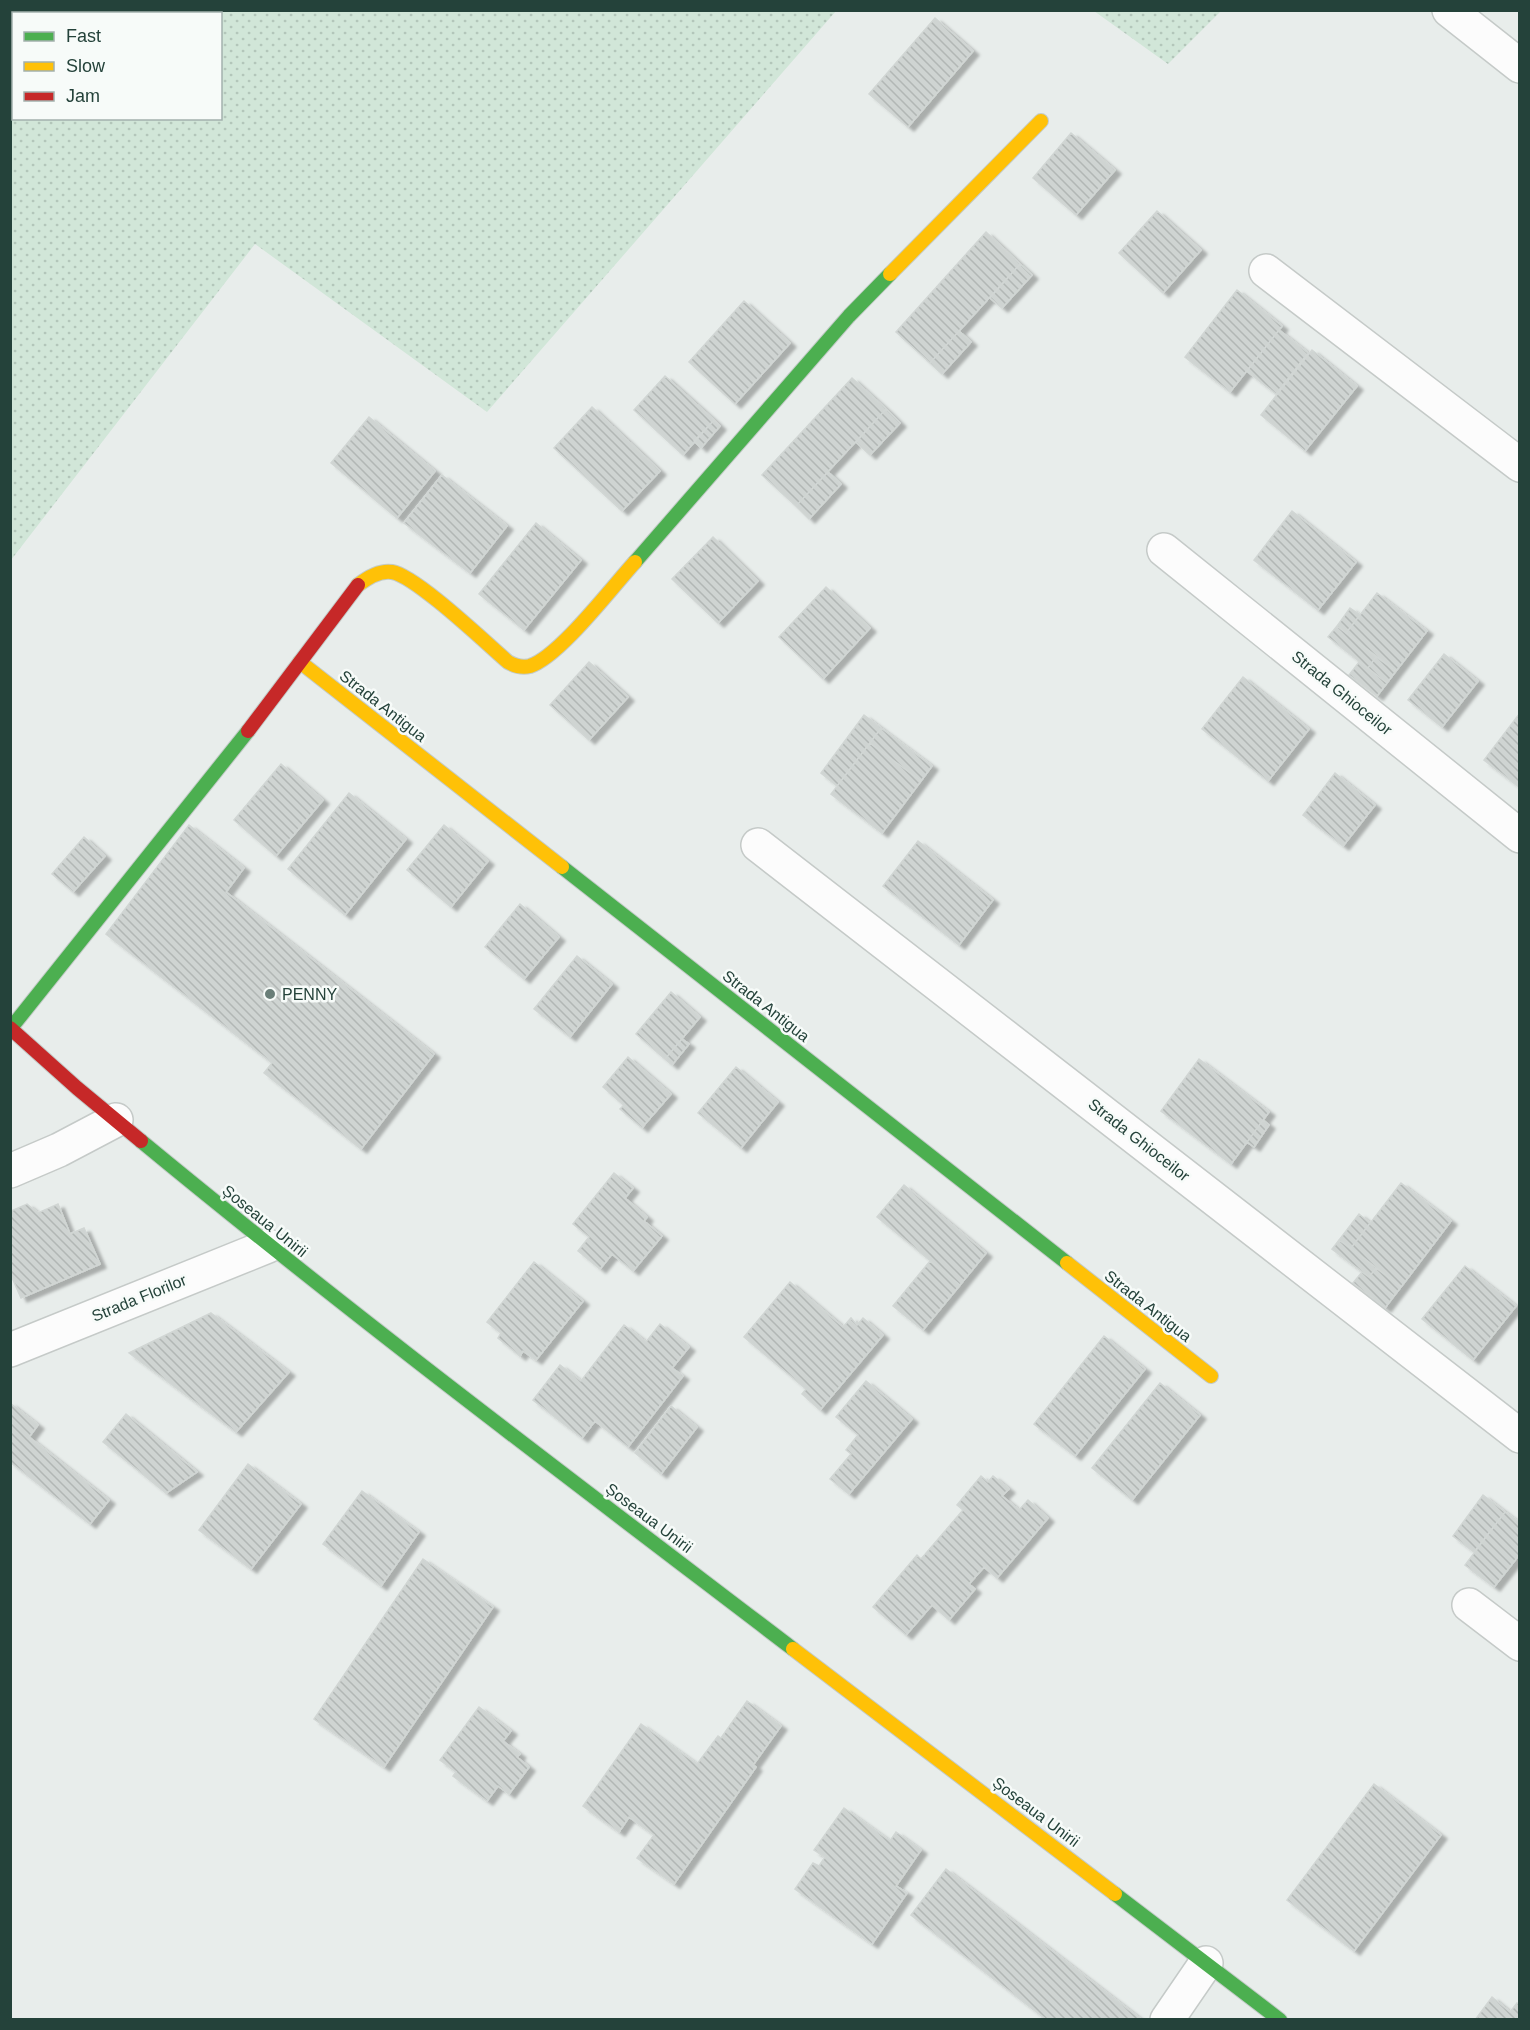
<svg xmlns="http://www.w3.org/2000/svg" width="1530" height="2030" viewBox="0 0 1530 2030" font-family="Helvetica,sans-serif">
	<defs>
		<pattern id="grass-dots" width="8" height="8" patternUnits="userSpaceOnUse" patternTransform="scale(1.5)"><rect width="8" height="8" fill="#d1e6d8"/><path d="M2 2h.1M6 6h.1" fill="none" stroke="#b3c6ba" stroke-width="1.8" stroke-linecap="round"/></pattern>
		<pattern id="building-back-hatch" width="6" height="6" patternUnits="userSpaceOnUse" patternTransform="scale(1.5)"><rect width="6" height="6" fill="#cfd4d2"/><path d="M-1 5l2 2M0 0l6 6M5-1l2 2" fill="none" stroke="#b2b7b5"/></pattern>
		<filter id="shadow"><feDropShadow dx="6" dy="4" stdDeviation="1.5" flood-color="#0004"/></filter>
	</defs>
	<rect width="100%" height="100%" fill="#e8edeb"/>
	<path fill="url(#grass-dots)" fill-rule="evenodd" d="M11 10H836V11L487 412 255 244 11 560ZM14 14H220V118H14Z
		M1094 11H1221L1168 64Z"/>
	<path fill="url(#building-back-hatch)" stroke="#d1d6d4" stroke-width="1.5" filter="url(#shadow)" d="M935 18 973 51 908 127 869 94Z
		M1071 133 1115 170 1076 215 1033 178Z
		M1157 211 1201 250 1163 293 1119 253Z
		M986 232 1020 264 930 363 896 332Z
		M1020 264 1032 275 1002 308 990 298Z
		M1237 290 1282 326 1230 392 1185 357Z
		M744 301 790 343 735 404 689 362Z
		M1279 330 1308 353 1276 394 1247 371Z
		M959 331 971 342 942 374 930 363Z
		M1312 350 1357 386 1305 451 1261 415Z
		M665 376 714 420 683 455 634 410Z
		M852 378 886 409 796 506 762 475Z
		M592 407 660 471 622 511 554 448Z
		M886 409 900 423 870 455 856 442Z
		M369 417 435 471 397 518 331 463Z
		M714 420 720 426 701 448 694 441Z
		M828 472 841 484 809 519 796 506Z
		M442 475 507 526 470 573 404 523Z
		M1292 511 1356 562 1318 610 1254 560Z
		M536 523 581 560 524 630 479 594Z
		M713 537 758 581 718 623 672 579Z
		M826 587 870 628 823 679 779 637Z
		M1377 593 1427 631 1396 671 1346 633Z
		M1350 608 1360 615 1346 633 1337 626Z
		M1337 626 1376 657 1368 668 1328 637Z
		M1444 654 1478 681 1442 727 1408 700Z
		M1376 657 1396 671 1387 683 1368 668Z
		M589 662 628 697 589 740 550 705Z
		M1359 662 1387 683 1377 696 1349 675Z
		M1243 677 1309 729 1268 781 1202 729Z
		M1520 713V786L1519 787 1484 760Z
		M864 715 881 728 837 786 821 773Z
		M881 728 932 766 921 781 870 743Z
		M870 743 921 781 882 833 831 794Z
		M281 764 323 800 276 856 234 820Z
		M1335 773 1375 805 1343 846 1303 815Z
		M349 793 406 839 345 915 288 869Z
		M189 825 244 868 226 892 434 1054 361 1149 264 1073 272 1063 106 934Z
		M444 825 488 861 451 907 407 870Z
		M84 837 105 856 73 892 52 874Z
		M918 841 993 900 959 945 883 886Z
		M520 904 559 937 524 979 485 947Z
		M577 956 612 984 570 1037 534 1009Z
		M671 992 700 1017 665 1059 636 1034Z
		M682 1039 689 1044 672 1065 665 1059Z
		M628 1057 671 1094 645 1124 603 1087Z
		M1199 1059 1269 1112 1231 1164 1161 1111Z
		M736 1067 778 1102 741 1148 698 1113Z
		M624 1105 645 1124 642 1128 620 1109Z
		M1263 1120 1269 1125 1254 1147 1247 1142Z
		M614 1173 633 1188 625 1198 647 1217 644 1221 662 1236 633 1271 612 1254 600 1269 578 1251 589 1237 573 1224Z
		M1401 1183 1451 1221 1401 1287 1351 1248Z
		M904 1185 986 1253 960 1285 877 1217Z
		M27 1204 38 1213 58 1204 70 1234 84 1228 100 1264 21 1298 10 1273V1215L11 1211Z
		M1359 1214 1370 1223 1351 1248 1339 1240Z
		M1339 1240 1376 1268 1369 1277 1332 1249Z
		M930 1261 960 1285 923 1330 893 1306Z
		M534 1262 583 1301 536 1360 523 1351 520 1356 498 1338 501 1333 487 1322Z
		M1465 1266 1516 1306 1473 1360 1422 1319Z
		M1376 1268 1401 1287 1394 1296 1369 1277Z
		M1362 1272 1394 1296 1385 1308 1353 1283Z
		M790 1282 843 1327 851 1318 857 1325 863 1318 883 1335 820 1410 802 1394 806 1389 744 1337Z
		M211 1313 289 1372 236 1432 129 1353Z
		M660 1324 689 1347 672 1368 683 1376 628 1447 595 1421 582 1438 533 1400 560 1365 581 1381 624 1325 646 1342Z
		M1104 1336 1145 1369 1075 1456 1034 1424Z
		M866 1381 912 1419 849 1494 830 1479 851 1454 846 1450 858 1435 836 1417Z
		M1160 1383 1200 1415 1132 1500 1092 1468Z
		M10 1403 38 1425 29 1437 109 1500 90 1524 10 1462Z
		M671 1406 697 1427 661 1474 635 1453Z
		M126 1414 197 1472 166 1493 103 1442Z
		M248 1464 301 1504 251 1569 199 1530Z
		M981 1476 988 1482 993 1476 1009 1489 1002 1496 1019 1510 1028 1500 1048 1518 997 1578 984 1567 969 1584 975 1589 949 1620 932 1605 906 1635 873 1607 917 1555 921 1559 963 1510 957 1505Z
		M362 1491 419 1532 381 1586 323 1544Z
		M1483 1495 1505 1512 1474 1552 1453 1536Z
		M1505 1512 1520 1523V1554L1494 1587 1465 1565Z
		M423 1559 493 1607 384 1767 314 1719Z
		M747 1701 781 1726 753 1765 756 1767 674 1884 637 1858 654 1835 629 1817 619 1832 583 1806 641 1724 697 1764 718 1736 721 1738Z
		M479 1707 511 1731 503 1741 520 1754 517 1757 529 1767 509 1794 498 1786 487 1801 453 1776 456 1772 440 1760Z
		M1374 1784 1441 1835 1354 1951 1287 1900Z
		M844 1808 890 1841 896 1832 921 1850 896 1886 907 1893 872 1944 795 1889 813 1863 819 1866 825 1857 814 1850Z
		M946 1869 1142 2020H1047L911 1915Z
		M1492 1997 1510 2012 1517 2003 1520 2005V2020H1475Z"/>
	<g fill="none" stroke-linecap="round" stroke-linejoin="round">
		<defs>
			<path id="street" d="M1449 10 1520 66
				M1266 271 1520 465
				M1164 550 1520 836
				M758 845 1520 1436
				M10 1171 59 1150 116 1120
				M10 1350 268 1246
				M1469 1605 1520 1644
				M1167 2020 1206 1963"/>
			<path id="fast" d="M635 562 849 316 890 274
				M562 867 1067 1263
				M11 1028 248 731
				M141 1141C353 1316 574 1482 793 1649
				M1115 1894 1280 2020"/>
			<path id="slow" d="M890 274 1041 121
				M358 585C367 578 380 570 392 572 416 576 486 643 508 662 515 666 522 668 530 666 559 657 613 586 635 562
				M300 662 562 867
				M1067 1263 1211 1376
				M793 1649 1115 1894"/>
			<path id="jam" d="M248 731 358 585
				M10 1028 77 1088 141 1141"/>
		</defs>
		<use href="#street" stroke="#c5cac8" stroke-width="36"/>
		<use href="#fast" stroke="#c3cbc8" stroke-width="16"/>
		<use href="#slow" stroke="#c3cbc8" stroke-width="16"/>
		<use href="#jam" stroke="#c3cbc8" stroke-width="16"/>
		<use href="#street" stroke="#fcfcfc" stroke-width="33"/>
		<use href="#fast" stroke="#4caf50" stroke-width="14"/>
		<use href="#slow" stroke="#ffc107" stroke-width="14"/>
		<use href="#jam" stroke="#c62828" stroke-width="14"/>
	</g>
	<circle fill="#697e78" stroke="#f7fbf9" stroke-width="2" cx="270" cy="994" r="6"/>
	<g text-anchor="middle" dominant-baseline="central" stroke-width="5" stroke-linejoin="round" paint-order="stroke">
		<g font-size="16" fill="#24423a" stroke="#f7fbf9">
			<text transform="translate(1342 693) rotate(39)">Strada Ghioceilor</text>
			<text transform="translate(383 706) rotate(38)">Strada Antigua</text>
			<text transform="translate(766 1006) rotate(38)">Strada Antigua</text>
			<text transform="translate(1139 1140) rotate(38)">Strada Ghioceilor</text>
			<text transform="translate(265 1221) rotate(39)">Șoseaua Unirii</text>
			<text transform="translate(139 1298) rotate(-22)">Strada Florilor</text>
			<text transform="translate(1148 1306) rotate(38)">Strada Antigua</text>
			<text transform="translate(649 1518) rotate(37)">Șoseaua Unirii</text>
			<text transform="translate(1036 1812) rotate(37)">Șoseaua Unirii</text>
		</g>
		<g font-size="16" fill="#24423a" stroke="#f7fbf9" text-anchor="start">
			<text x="282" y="994">PENNY</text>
		</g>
	</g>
	<rect width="1530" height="2030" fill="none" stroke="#24423a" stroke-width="24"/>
	<rect x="12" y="12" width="210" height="108" fill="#f7fbf9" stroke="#a3b1ad" stroke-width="1.5"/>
	<rect x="24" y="32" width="30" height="9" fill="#4caf50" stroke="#a3b1ad" stroke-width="1.5"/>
	<text x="66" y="42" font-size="18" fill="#24423a">Fast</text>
	<rect x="24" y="62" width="30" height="9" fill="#ffc107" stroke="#a3b1ad" stroke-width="1.5"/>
	<text x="66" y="72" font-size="18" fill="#24423a">Slow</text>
	<rect x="24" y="92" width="30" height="9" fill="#c62828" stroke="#a3b1ad" stroke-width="1.5"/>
	<text x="66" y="102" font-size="18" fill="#24423a">Jam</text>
</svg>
